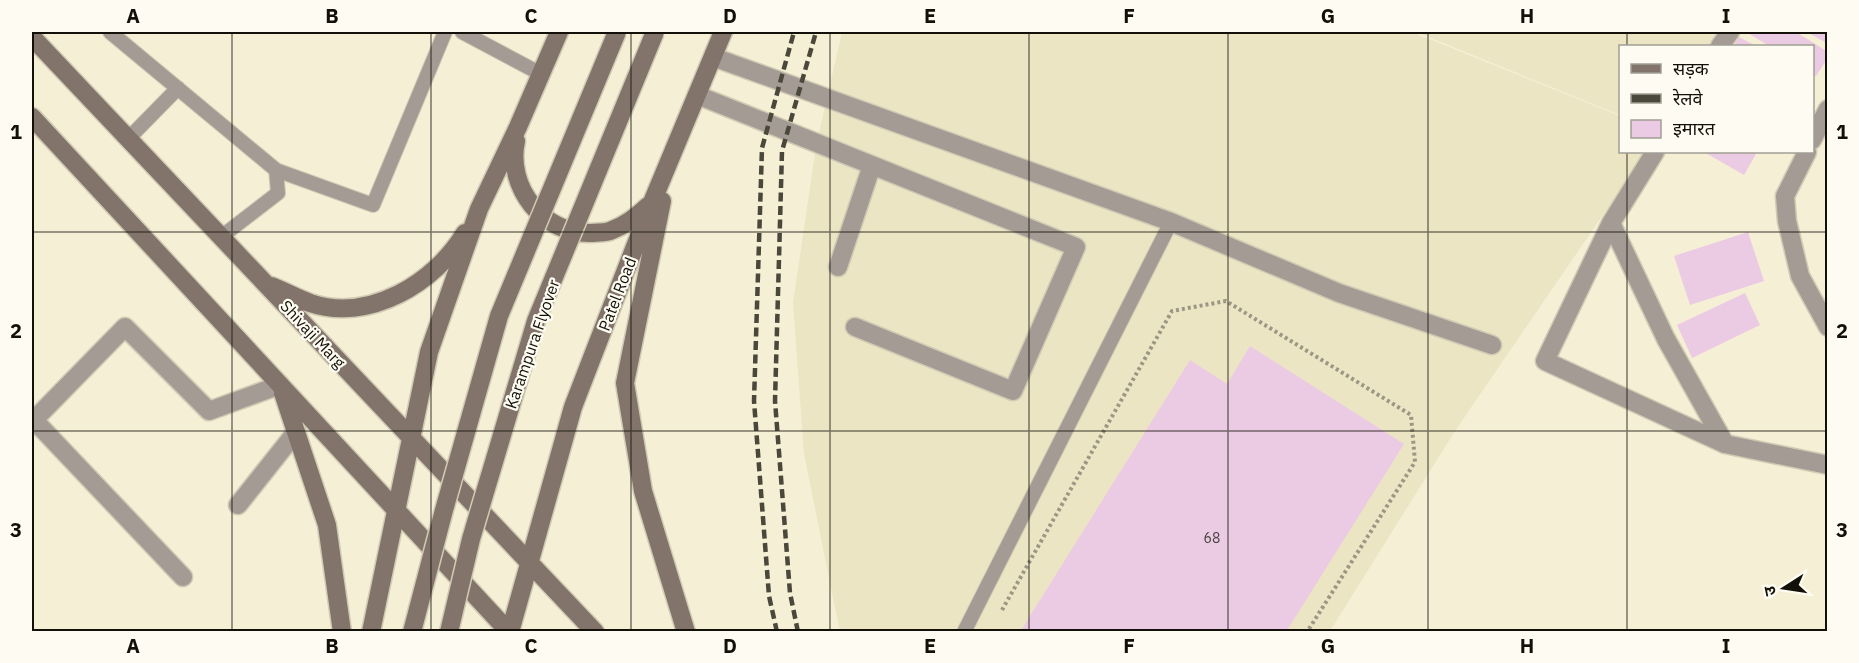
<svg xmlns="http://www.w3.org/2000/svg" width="1859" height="663" viewBox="0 0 1859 663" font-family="'IBM Plex Sans','Noto Sans Devanagari',sans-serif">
	<rect width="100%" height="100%" fill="#f5efd5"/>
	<path fill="#ece5c4" d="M842 32H1412L1620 116V152H1646L1455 431 1330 631 840 632 804 454 793 303 818 133H819Z
		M1416 32H1729L1719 46H1620V115Z"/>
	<path fill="#ebcbe3" d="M1746 32H1796L1828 52V58L1816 76 1812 74V46H1769Z
		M1807 32H1828V44Z
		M1739 37 1756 46H1734Z
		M1704 152H1752L1756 154 1744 175Z
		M1748 232 1764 281 1690 305 1674 256Z
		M1745 293 1760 325 1692 358 1677 325Z
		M1250 346 1404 444 1286 632H1020L1190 360 1227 384Z"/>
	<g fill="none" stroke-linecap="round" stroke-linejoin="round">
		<defs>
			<path id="lane" d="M110 32 276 170 278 193 221 237
				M462 32 541 74
				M128 139 178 88
				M276 170 373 205 445 32
				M964 632 1171 222"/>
			<path id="street" d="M1720 46 1730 32
				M713 57 1171 222 1339 293 1492 345
				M697 95 1076 247 1013 391 855 327
				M1812 140 1828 109
				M1655 152 1611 223 1545 361 1725 444
				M1807 152 1785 196 1787 221 1800 276 1828 327
				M1611 223 1666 339 1725 444 1828 465
				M838 267 872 165
				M32 418 183 577
				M34 420 125 327 209 411 280 385
				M238 505 296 432"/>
			<path id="secondary" d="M32 37 595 632
				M32 117 509 632
				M516 141C506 187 543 235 592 233 598 232 604 233 610 231 626 225 636 217 648 206
				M662 201 625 383 643 491 686 632
				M271 286C284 291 297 298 310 303 369 323 435 283 465 233
				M283 393 327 525 342 632
				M371 632 429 352 479 209 518 127 559 32
				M510 632 573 407 653 200 723 32"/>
		</defs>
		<use href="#lane" stroke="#d1cbb4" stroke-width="16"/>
		<use href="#street" stroke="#d1cbb4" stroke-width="21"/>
		<use href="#secondary" stroke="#d1cbb4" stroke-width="21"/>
		<path stroke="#9c9784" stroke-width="4" stroke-dasharray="3 3" stroke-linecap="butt" d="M1002 610 1172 311 1226 301 1411 415 1415 462 1307 632"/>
		<use href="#lane" stroke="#a59b95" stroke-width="14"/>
		<use href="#street" stroke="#a59b95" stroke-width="18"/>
		<use href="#secondary" stroke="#82746a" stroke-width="18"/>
		<path stroke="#4a473b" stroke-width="4.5" stroke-dasharray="9 4.5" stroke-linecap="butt" d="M777 632 769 596 754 401 762 148 794 32
			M798 632 790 593 775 401 782 151 816 32"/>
		<defs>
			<path id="secondary-bridge" d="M412 632 444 510 499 316 617 32
				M449 632 471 539 536 321 655 32"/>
		</defs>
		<use href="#secondary-bridge" stroke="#d1cbb4" stroke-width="21" stroke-linecap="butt"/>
		<use href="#secondary-bridge" stroke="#82746a" stroke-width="18"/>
	</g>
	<path fill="none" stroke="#121008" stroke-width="1.5" stroke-opacity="0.55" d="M232 32V632M431 32V632M631 32V632M830 32V632M1029 32V632M1228 32V632M1428 32V632M1627 32V46M1627 152V632M32 232H1828M32 431H1828"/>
	<g text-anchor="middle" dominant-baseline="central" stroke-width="4.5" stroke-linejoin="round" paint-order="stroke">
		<g font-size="14" fill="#483f3f">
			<text x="1212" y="538">68</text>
		</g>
		<g font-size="16" fill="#121008" stroke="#fefcf2">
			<text transform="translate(617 294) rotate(-69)">Patel Road</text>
			<text transform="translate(313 334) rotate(47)">Shivaji Marg</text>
			<text transform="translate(532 344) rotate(-71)">Karampura Flyover</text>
		</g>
	</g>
	<rect width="1859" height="663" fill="none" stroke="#fefcf2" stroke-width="66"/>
	<rect x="1619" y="45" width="195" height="108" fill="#fefcf2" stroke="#a09e94" stroke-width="1.5"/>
	<rect x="1631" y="64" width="30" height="9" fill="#82746a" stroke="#a09e94" stroke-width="1.5"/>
	<text x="1673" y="75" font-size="18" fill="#121008">सड़क</text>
	<rect x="1631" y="94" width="30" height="9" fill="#4a473b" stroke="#a09e94" stroke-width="1.5"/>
	<text x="1673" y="105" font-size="18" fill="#121008">रेलवे</text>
	<rect x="1631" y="120" width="30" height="18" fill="#ebcbe3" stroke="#a09e94" stroke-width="1.5"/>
	<text x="1673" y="135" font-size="18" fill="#121008">इमारत</text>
	<g transform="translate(1784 588) rotate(258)" stroke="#fefcf2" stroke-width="4.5" paint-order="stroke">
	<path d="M0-4.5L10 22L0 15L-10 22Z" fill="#121008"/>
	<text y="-9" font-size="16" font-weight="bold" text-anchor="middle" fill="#121008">उ</text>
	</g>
	<rect x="33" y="33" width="1793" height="597" fill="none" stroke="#121008" stroke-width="2"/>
	<g font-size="20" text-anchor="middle" font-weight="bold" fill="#121008">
		<text x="133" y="23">A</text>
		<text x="332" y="23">B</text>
		<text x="531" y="23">C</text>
		<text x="730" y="23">D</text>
		<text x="930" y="23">E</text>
		<text x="1129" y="23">F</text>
		<text x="1328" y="23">G</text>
		<text x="1527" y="23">H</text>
		<text x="1726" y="23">I</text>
		<text x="16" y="139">1</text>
		<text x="1842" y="139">1</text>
		<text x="16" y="338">2</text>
		<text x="1842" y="338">2</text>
		<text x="16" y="537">3</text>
		<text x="1842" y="537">3</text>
		<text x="133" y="653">A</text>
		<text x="332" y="653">B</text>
		<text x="531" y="653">C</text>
		<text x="730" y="653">D</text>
		<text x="930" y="653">E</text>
		<text x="1129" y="653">F</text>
		<text x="1328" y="653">G</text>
		<text x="1527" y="653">H</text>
		<text x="1726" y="653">I</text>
	</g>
</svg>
